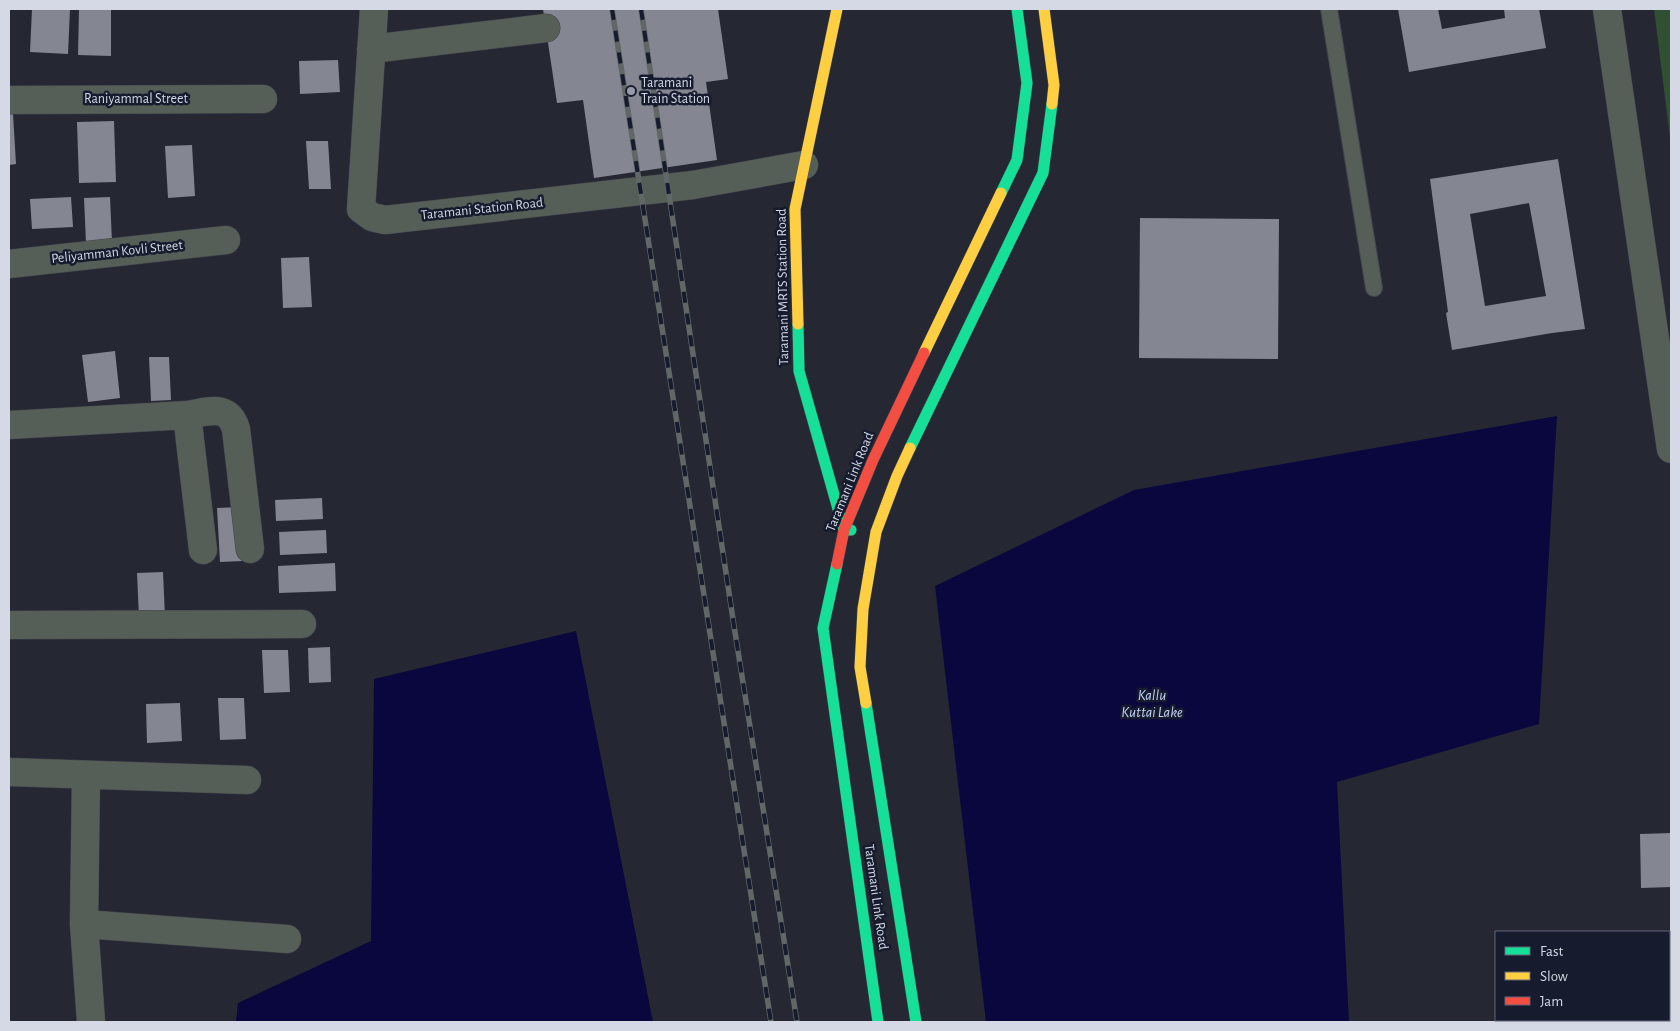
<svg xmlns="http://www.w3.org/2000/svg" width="1680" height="1031" viewBox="0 0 1680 1031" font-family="'Alegreya Sans',sans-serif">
	<rect width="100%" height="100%" fill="#252832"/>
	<path fill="#314f32" d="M1654 9H1671V146Z"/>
	<path fill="#09073e" d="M1557 416 1539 724 1337 782 1349 1022H986L935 586 1134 490Z
		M576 631 653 1022H236L238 1003 371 941 374 679Z"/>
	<path fill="#848791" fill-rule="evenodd" d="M32 9H70L68 54 30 52Z
		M79 9H111V56L78 55Z
		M543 9H718L728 79 706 82 717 160 594 178 583 100 557 103Z
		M1398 9H1438L1442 29 1505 18 1504 9H1539L1546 48 1409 72Z
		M338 60 340 92 300 94 299 61Z
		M9 114H13L16 164 9 165Z
		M114 121 116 182 79 183 77 122Z
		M306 141H328L331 189H309Z
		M192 145 195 196 168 198 165 146Z
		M1558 159 1585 329 1552 333 1452 350 1446 313 1448 312 1430 179ZM1529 203 1546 296 1485 306 1470 214Z
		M71 197 73 227 32 229 30 199Z
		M110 197 112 242 86 243 84 198Z
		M1140 218 1279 219 1278 359 1139 358Z
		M309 257 312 307 283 308 281 258Z
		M115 351 120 398 88 402 82 355Z
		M149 357H169L171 400 151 401Z
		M322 498 323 519 276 521 275 500Z
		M240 507 243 561 220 562 217 508Z
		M326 530 327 553 280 555 279 532Z
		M335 563 336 591 279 593 278 566Z
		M163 572 165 617 139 618 137 573Z
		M330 647 331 682 309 683 308 648Z
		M262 650H288L290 692 264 693Z
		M218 698H244L246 739 220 740Z
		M180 703 182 741 147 743 146 704Z
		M1671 833V887L1641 888 1640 834Z"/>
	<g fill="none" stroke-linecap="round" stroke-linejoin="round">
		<defs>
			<path id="lane" d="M1329 9 1374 288"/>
			<path id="street" d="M374 9 361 209 372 217 385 220 693 185 804 165
				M1607 9 1671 449
				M371 49 546 28
				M9 100 263 99
				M9 264 226 240
				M187 415 203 550
				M9 425 187 415C209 412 228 403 236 429L250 549
				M9 625 302 624
				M9 772 247 780
				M86 775 84 924 91 1022
				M84 924 287 939"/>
			<path id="fast" d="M1001 193 1017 160 1027 83 1017 9
				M798 324 799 371 844 530H851
				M910 448 1043 173 1052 104
				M837 564 823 628 878 1022
				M866 703 916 1022"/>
			<path id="slow" d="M1044 9 1054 85 1052 104
				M798 324 795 209 837 9
				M924 353 1001 193
				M866 703 860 667 863 609 876 532 897 476 910 448"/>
			<path id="jam" d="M837 564 844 530 873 460 924 353"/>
		</defs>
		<use href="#lane" stroke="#42454e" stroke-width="18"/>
		<use href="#street" stroke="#42454e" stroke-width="29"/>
		<use href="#fast" stroke="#42454e" stroke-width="12"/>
		<use href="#slow" stroke="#42454e" stroke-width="12"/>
		<use href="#jam" stroke="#42454e" stroke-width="12"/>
		<use href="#lane" stroke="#565e58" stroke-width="16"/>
		<use href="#street" stroke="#565e58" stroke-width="28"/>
		<use href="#fast" stroke="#16e098" stroke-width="11"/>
		<use href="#slow" stroke="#ffcf43" stroke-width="11"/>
		<use href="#jam" stroke="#f24e42" stroke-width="11"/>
		<defs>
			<path id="rail" d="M612 9 771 1022
				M641 9 734 626 797 1022"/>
		</defs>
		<use href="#rail" stroke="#616766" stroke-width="5.5"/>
		<use href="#rail" stroke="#161b2e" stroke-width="4" stroke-dasharray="11" stroke-linecap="butt"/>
	</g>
	<circle fill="#979ba6" stroke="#161b2e" stroke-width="2" cx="631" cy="91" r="5"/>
	<g text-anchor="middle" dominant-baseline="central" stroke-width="5" stroke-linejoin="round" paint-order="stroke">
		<g font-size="14" fill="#d4d9e5" stroke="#161b2e" text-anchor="start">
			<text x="641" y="83">Taramani<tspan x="641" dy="16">Train Station</tspan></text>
		</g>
		<g font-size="14" fill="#d4d9e5" stroke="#161b2e">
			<text x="136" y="99">Raniyammal Street</text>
			<text transform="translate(482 209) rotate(-6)">Taramani Station Road</text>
			<text transform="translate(117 252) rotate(-6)">Peliyamman Kovli Street</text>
			<text transform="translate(783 287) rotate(-91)">Taramani MRTS Station Road</text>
			<text transform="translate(850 482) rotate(-68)">Taramani Link Road</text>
			<text transform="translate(876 897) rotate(82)">Taramani Link Road</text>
		</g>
		<g font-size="15" font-style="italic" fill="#c7d4fa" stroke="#161b2e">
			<text x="1152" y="695">Kallu<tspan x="1152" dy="17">Kuttai Lake</tspan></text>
		</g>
	</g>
	<rect width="1680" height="1031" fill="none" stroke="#d4d9e5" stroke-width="20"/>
	<rect x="1495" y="931" width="175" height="90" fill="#161b2e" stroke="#626777"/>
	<rect x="1505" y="947" width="25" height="8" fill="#16e098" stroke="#626777"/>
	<text x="1540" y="956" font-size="15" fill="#d4d9e5">Fast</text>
	<rect x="1505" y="972" width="25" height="8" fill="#ffcf43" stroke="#626777"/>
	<text x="1540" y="981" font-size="15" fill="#d4d9e5">Slow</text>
	<rect x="1505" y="997" width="25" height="8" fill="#f24e42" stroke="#626777"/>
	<text x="1540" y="1006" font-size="15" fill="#d4d9e5">Jam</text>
</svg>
